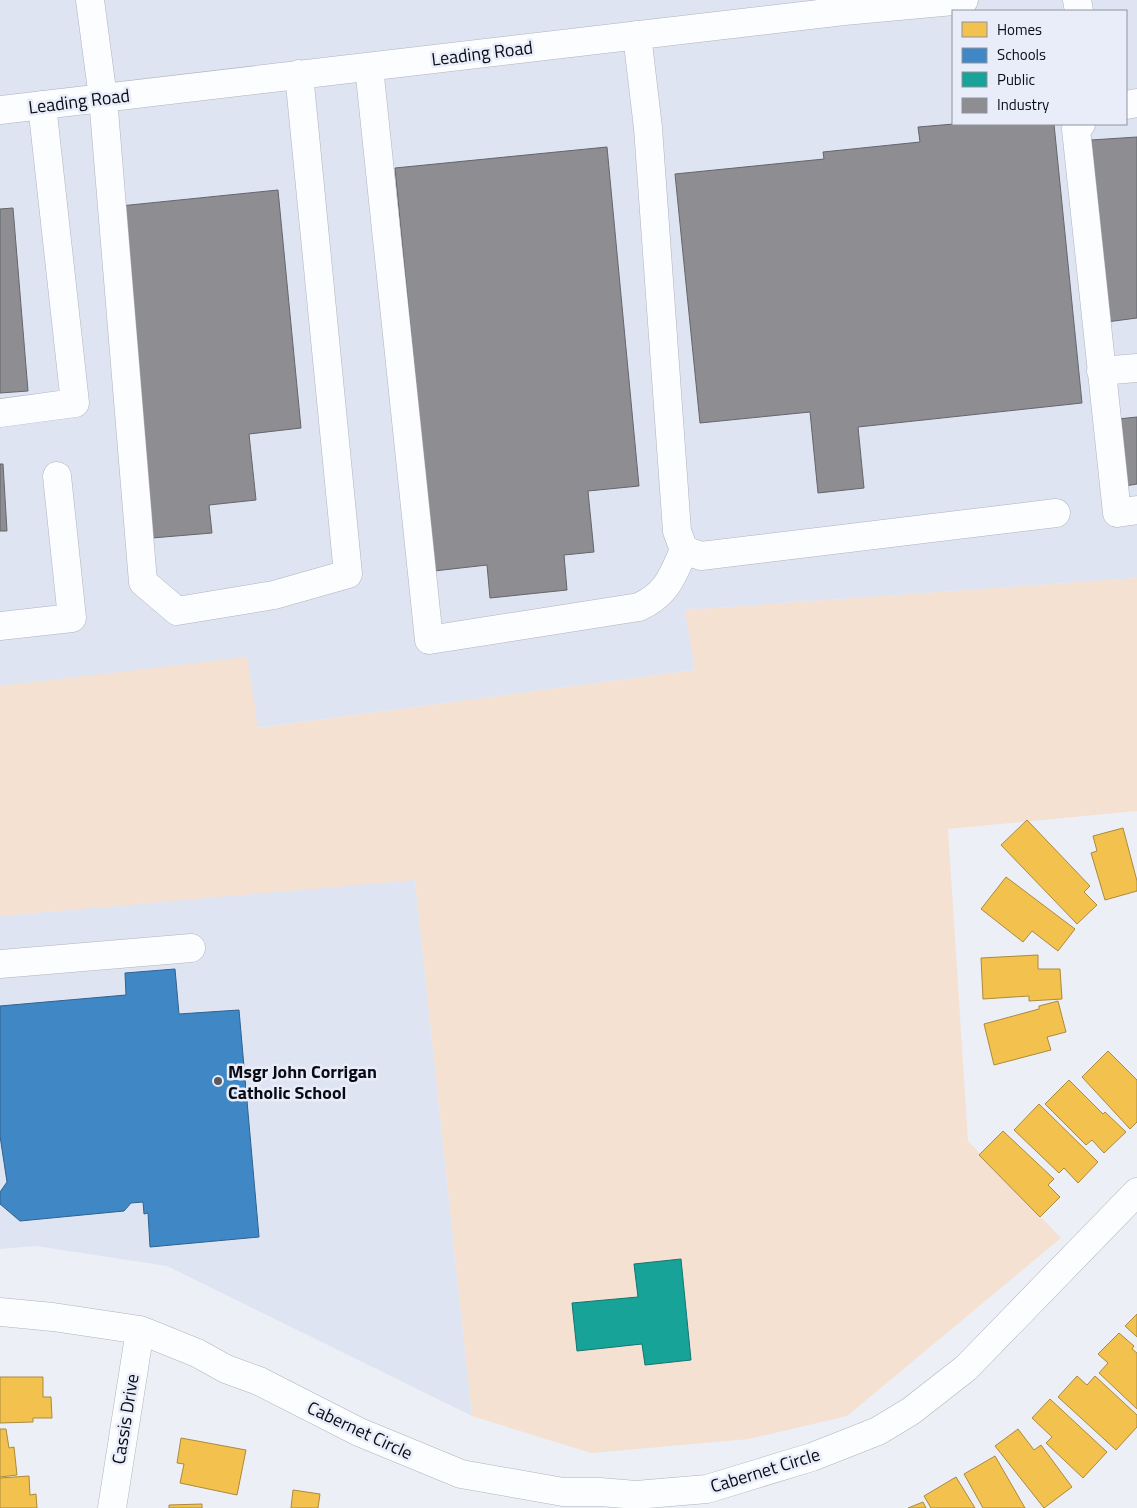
<svg xmlns="http://www.w3.org/2000/svg" width="1137" height="1508" viewBox="0 0 1137 1508" font-family="'Titillium Web',sans-serif">
	<rect width="100%" height="100%" fill="#eceff6"/>
	<path fill="#dfe4f2" fill-rule="evenodd" d="M0 0H1137V578L686 610 695 670 257 728 247 658 0 686ZM953 11H1126V124H953Z
		M415 879 472 1416 167 1266 36 1246 0 1249V916Z"/>
	<path fill="#f5e1d2" d="M1137 578V811L948 829 968 1141 1061 1238 847 1416 749 1439 591 1453 472 1416 415 880 0 916V686L247 657 258 728 695 670 685 610Z"/>
	<path fill="#f2c14e" stroke="#ac8a3d" d="M1027 820 1090 886 1084 892 1097 905 1077 924 1001 845Z
		M1123 828 1137 881V891L1105 900 1091 853 1097 851 1093 836Z
		M1006 877 1075 929 1058 951 1032 931 1023 942 981 909Z
		M1038 955V969H1060L1062 999 1029 1001V996L983 999 981 958Z
		M1058 1001 1066 1032 1047 1037 1051 1050 994 1065 984 1024 1039 1009V1006Z
		M1108 1051 1137 1080V1122L1130 1129 1082 1077Z
		M1069 1080 1103 1114 1105 1112 1126 1132 1104 1153 1092 1140 1086 1145 1045 1104Z
		M1039 1104 1098 1162 1078 1183 1064 1168 1059 1173 1014 1130Z
		M1003 1131 1054 1179 1048 1185 1060 1197 1040 1217 979 1155Z
		M1137 1314V1337L1125 1326Z
		M1119 1333 1134 1346 1132 1349 1137 1353V1409L1099 1373 1108 1363 1098 1354Z
		M1077 1376 1087 1385 1095 1376 1137 1415V1427L1116 1450 1058 1397Z
		M0 1377H43V1397H51L52 1418H33V1422L0 1423Z
		M1050 1399 1107 1452 1083 1478 1046 1443 1052 1437 1032 1418Z
		M0 1429H6L9 1448 14 1447 17 1475 0 1477Z
		M1018 1429 1034 1450 1041 1445 1072 1487 1044 1508 995 1446Z
		M181 1438 246 1450 237 1495 180 1483 184 1464 177 1463Z
		M995 1456 1025 1508H983L964 1474Z
		M29 1476 30 1495 36 1494 37 1508H0V1478Z
		M956 1477 975 1508H931L924 1496Z
		M293 1490 320 1494 318 1508H291Z
		M923 1502 926 1508H908Z
		M202 1504V1508H169V1505Z"/>
	<path fill="#3f88c5" stroke="#2f6290" d="M175 969 179 1014 239 1010 259 1237 150 1247 148 1213 144 1214 143 1202 131 1203 124 1211 20 1221 0 1204V1192L7 1182 0 1136V1006L126 995 125 973Z"/>
	<path fill="#17a398" stroke="#137571" d="M681 1259 691 1360 645 1365 642 1344 577 1351 572 1303 638 1297 634 1264Z"/>
	<path fill="#8d8d92" stroke="#65666c" d="M954 124H1054L1082 403 858 427 864 488 818 493 810 412 700 423 675 174 824 159 823 152 920 142 918 127Z
		M1137 137V318L1099 323 1091 140Z
		M607 147 639 486 588 491 594 552 564 555 567 590 490 598 487 565 434 571 395 168Z
		M278 190 301 428 249 434 256 500 209 505 212 533 152 538 120 206Z
		M13 208 28 391 0 393V209Z
		M1137 417V484L1125 486 1118 419Z
		M0 464H3L7 531H0Z"/>
	<g fill="none" stroke-linecap="round" stroke-linejoin="round">
		<defs>
			<path id="minor" d="M90 0 103 98 143 582 177 611 274 595 348 574 299 74
				M1077 0 1079 11
				M637 35 648 128 677 531 684 550 701 556 1056 513
				M369 67 429 640 639 607C667 594 672 577 684 550
				M1126 105 1137 103
				M0 110 844 11 964 0
				M1081 124 1076 129 1117 513 1137 510
				M1101 371 1137 368
				M0 413 75 403 42 105
				M0 626 72 618 57 476
				M0 964 191 948
				M0 1312 53 1317 140 1330 197 1353 226 1369 259 1381 359 1432 461 1474 563 1492H600L636 1495 707 1489 812 1457 878 1431 911 1411 966 1368 1137 1192
				M112 1508 140 1330"/>
		</defs>
		<use href="#minor" stroke="#b0b3bc" stroke-width="29"/>
		<use href="#minor" stroke="#fcfdfe" stroke-width="28"/>
	</g>
	<circle fill="#585b64" stroke="#e9edf9" stroke-width="2" cx="218" cy="1081" r="5"/>
	<g text-anchor="middle" dominant-baseline="central" stroke-width="5" stroke-linejoin="round" paint-order="stroke">
		<g font-size="18" fill="#090b15" stroke="#e9edf9">
			<text transform="translate(482 53) rotate(-7)">Leading Road</text>
			<text transform="translate(79 101) rotate(-7)">Leading Road</text>
			<text transform="translate(125 1419) rotate(-81)">Cassis Drive</text>
			<text transform="translate(360 1430) rotate(25)">Cabernet Circle</text>
			<text transform="translate(765 1470) rotate(-17)">Cabernet Circle</text>
		</g>
		<g font-size="18" font-weight="bold" fill="#090b15" stroke="#e9edf9" text-anchor="start">
			<text x="228" y="1071">Msgr John Corrigan<tspan x="228" dy="21">Catholic School</tspan></text>
		</g>
	</g>
	<rect x="952" y="10" width="175" height="115" fill="#e9edf9" stroke="#8f939e"/>
	<rect x="962" y="22" width="25" height="15" fill="#f2c14e" stroke="#8f939e"/>
	<text x="997" y="35" font-size="15" fill="#090b15">Homes</text>
	<rect x="962" y="48" width="25" height="15" fill="#3f88c5" stroke="#8f939e"/>
	<text x="997" y="60" font-size="15" fill="#090b15">Schools</text>
	<rect x="962" y="72" width="25" height="15" fill="#17a398" stroke="#8f939e"/>
	<text x="997" y="85" font-size="15" fill="#090b15">Public</text>
	<rect x="962" y="98" width="25" height="15" fill="#8d8d92" stroke="#8f939e"/>
	<text x="997" y="110" font-size="15" fill="#090b15">Industry</text>
</svg>
